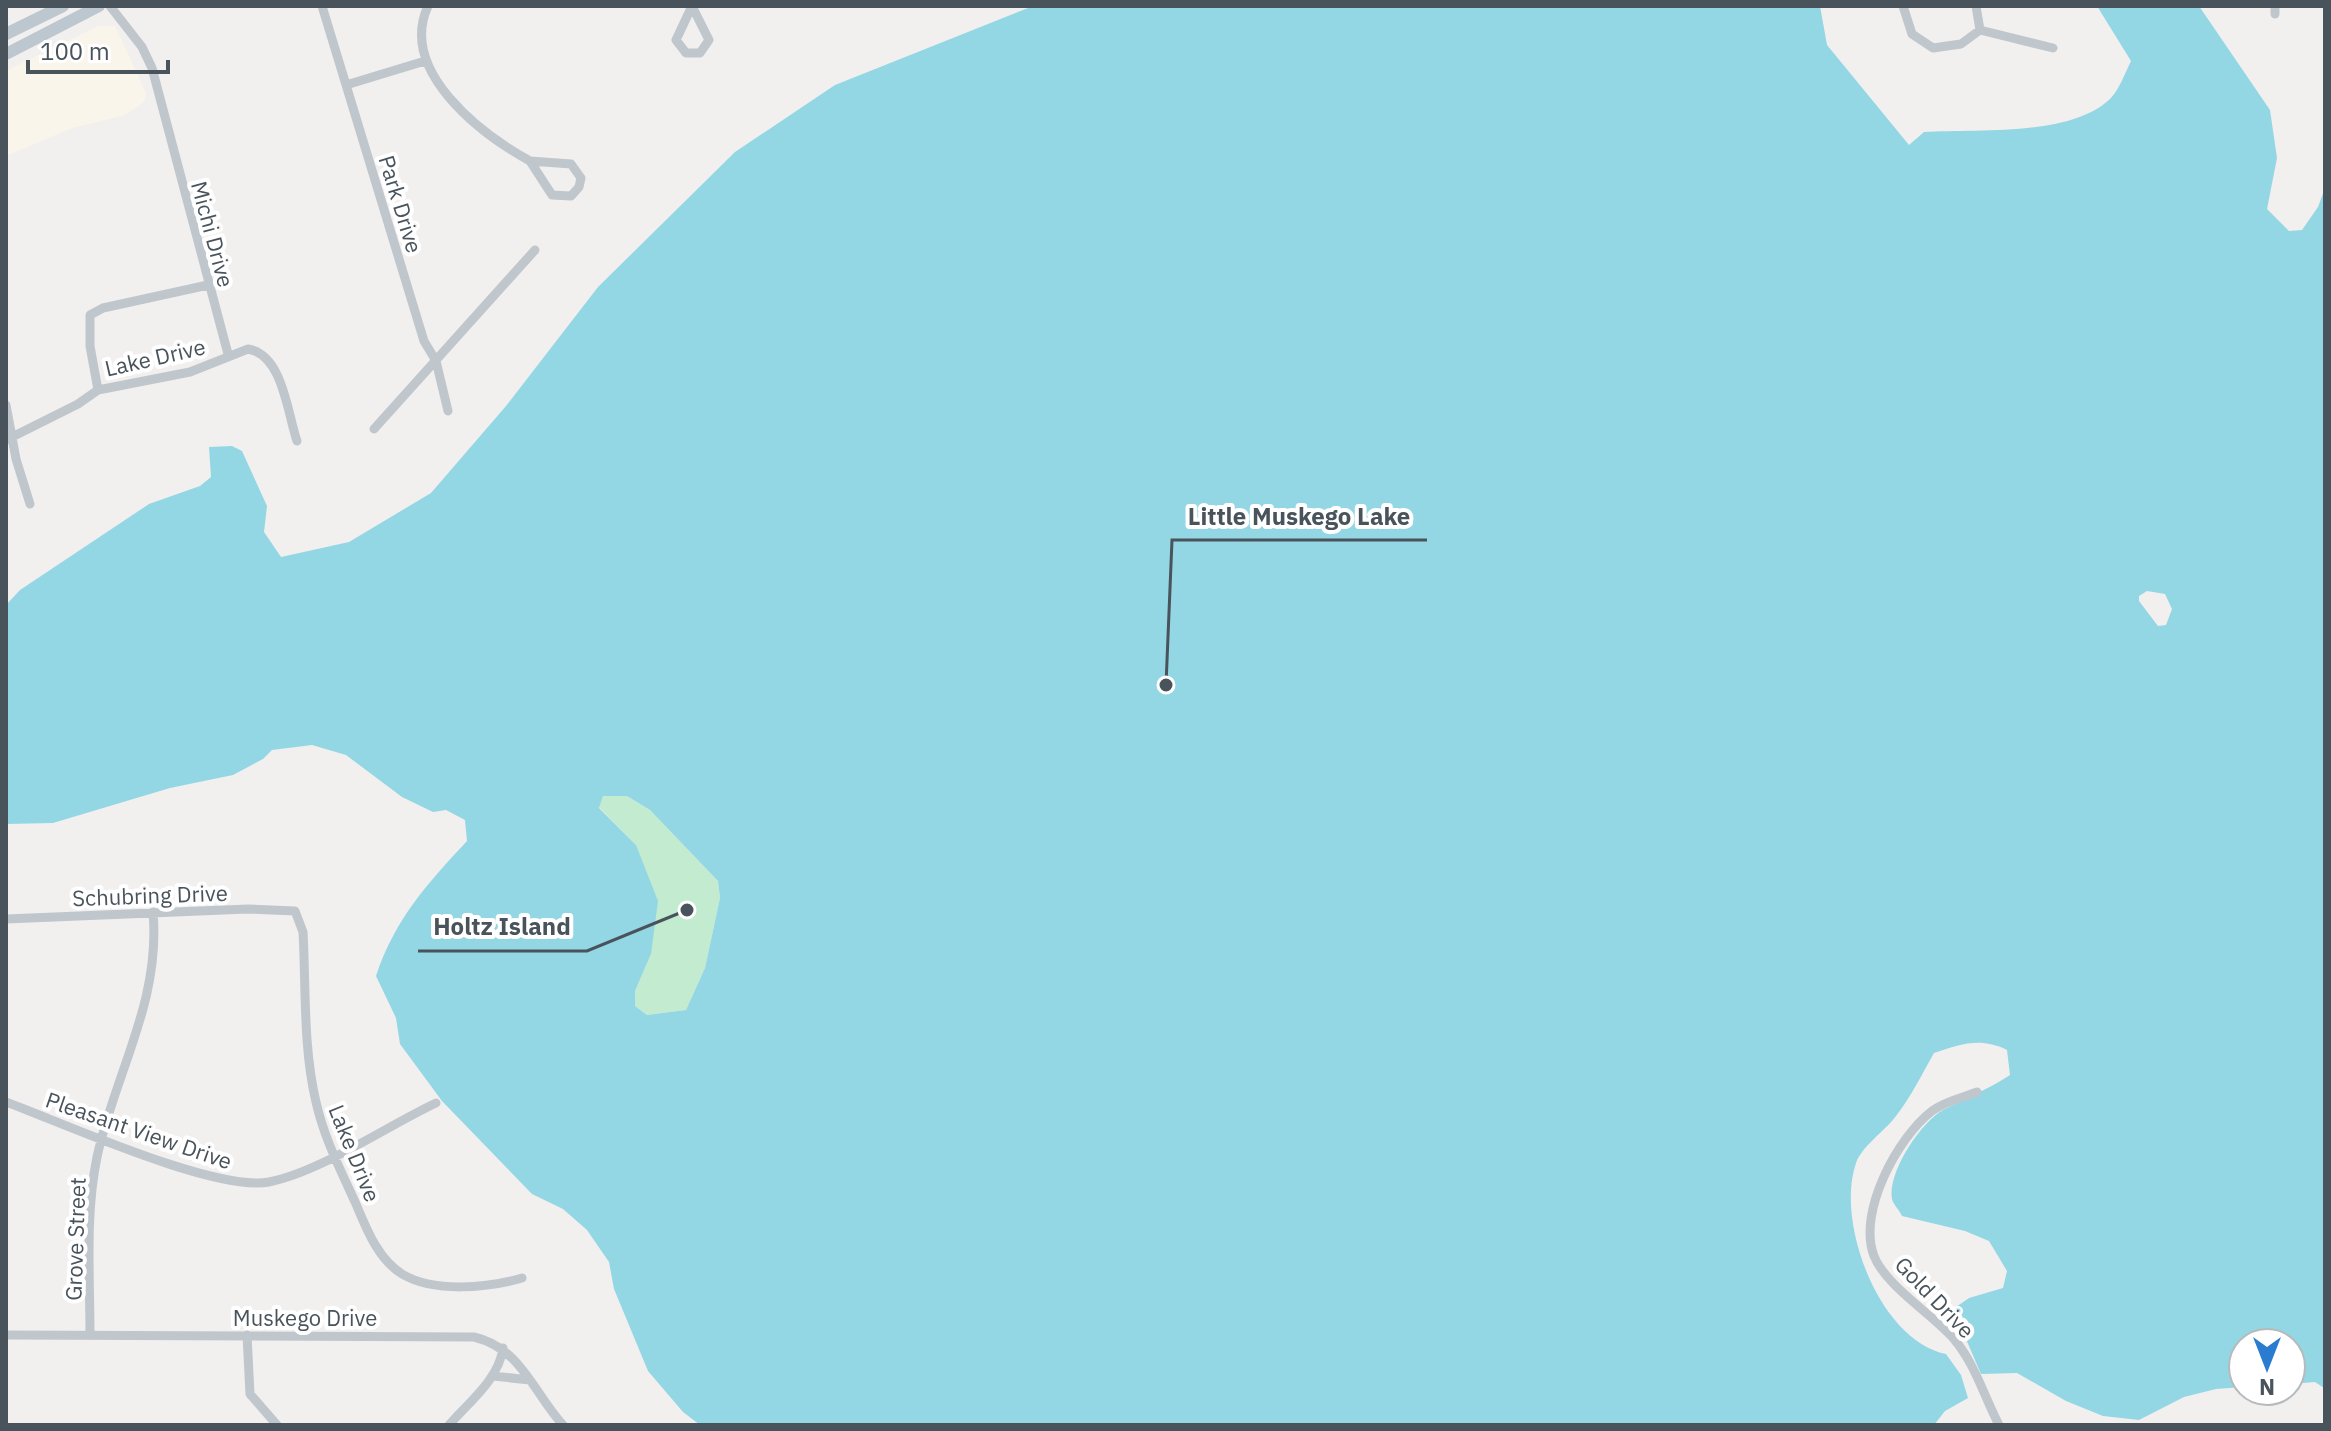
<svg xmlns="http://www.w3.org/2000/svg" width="2331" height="1431" viewBox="0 0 2331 1431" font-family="'IBM Plex Sans',sans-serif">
	<rect width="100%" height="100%" fill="#f2efef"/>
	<path fill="#faf5ea" d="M98 26H115L146 93 144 102 125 115 72 128 6 156V71Z"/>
	<path fill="#c2ebd0" d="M603 796H627L650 810 718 881 720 898 705 968 686 1010 647 1015 635 1006V991L651 954 636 845 599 807Z"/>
	<path fill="#93d7e4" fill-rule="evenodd" d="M1033 6H1820L1827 45 1909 145 1924 132C1977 129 2070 137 2110 99 2119 90 2125 73 2131 61L2097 6H2199L2270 110 2277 158 2267 209 2289 231 2302 230 2318 207 2325 188V1401L2324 1388 2315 1382 2291 1384V1343H2243V1387L2216 1389 2184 1397 2139 1420 2103 1416 2066 1401 2017 1373 1981 1374 1953 1309 1969 1298 2003 1288 2007 1271 1989 1241 1965 1231 1902 1216C1900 1211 1893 1204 1892 1199 1887 1173 1921 1122 1943 1110 1966 1098 1989 1089 2010 1075L2007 1050C1980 1037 1962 1044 1934 1053 1922 1074 1911 1097 1896 1116 1885 1131 1862 1146 1856 1163 1835 1223 1880 1341 1946 1354L1961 1375 1968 1398 1945 1411 1934 1425H700L683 1412 648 1371 614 1289 609 1262 587 1230 563 1209 532 1194 442 1101 400 1044 396 1018 376 976C395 919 427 884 467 841L465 820 446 810 433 812 402 797 346 755 312 745 272 750 263 759 233 775 170 788 53 823 6 824V605L20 590 149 504 200 486 211 477 209 447 232 446 242 451 267 506 264 532 281 557 349 542 431 493 506 406 598 287 735 152 835 85ZM2147 591 2165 594 2172 609 2166 625 2158 626 2139 601V596ZM603 796H627L650 810 718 881 720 898 705 968 686 1010 647 1015 635 1006V991L651 954 658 901 636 845 599 808Z"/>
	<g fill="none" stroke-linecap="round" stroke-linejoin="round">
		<path stroke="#bfc7cd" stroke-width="9" d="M110 6 142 47 152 68 228 354
			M322 6 424 341 436 361 448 411
			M428 6C398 71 481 134 530 161
			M692 6 676 40 686 53H700L709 40 692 6
			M1903 6 1912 34 1933 48 1961 44 1980 30 2053 48
			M1976 6 1980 30
			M2275 14V6
			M346 85 425 61
			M530 161 571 164 581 178 579 187 571 196 552 195Z
			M98 390 90 346V315L103 308 208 285
			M6 405 16 459 30 504
			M374 429 535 250
			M6 440 78 404 98 390 190 372 248 349C283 355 287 412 297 441
			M6 919 248 909 295 911 303 932C306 987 303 1048 316 1102 324 1138 341 1171 356 1204 367 1230 378 1259 402 1274 434 1293 488 1288 522 1278
			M1977 1092C1962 1098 1945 1101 1932 1111 1898 1137 1857 1212 1874 1256 1886 1286 1932 1314 1954 1339 1975 1364 1984 1396 1999 1425
			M6 1102C63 1123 215 1192 269 1182 320 1172 387 1126 436 1103
			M6 1335 474 1337C521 1348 533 1392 563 1425
			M90 1335C90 1276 85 1215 97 1157 115 1073 161 1002 153 912
			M247 1335 250 1394 277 1425
			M493 1376 530 1380
			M449 1425C469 1402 499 1379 503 1348"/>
		<path stroke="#bdc7cf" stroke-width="12" d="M6 34 63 6
			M6 54 99 6"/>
	</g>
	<g text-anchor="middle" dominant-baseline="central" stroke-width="8" stroke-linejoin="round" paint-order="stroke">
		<g font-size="22" fill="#49535b" stroke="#fff">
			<text transform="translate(401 204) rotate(73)">Park Drive</text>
			<text transform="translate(213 234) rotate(75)">Michi Drive</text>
			<text transform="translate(155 357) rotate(-13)">Lake Drive</text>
			<text transform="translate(150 895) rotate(-2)">Schubring Drive</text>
			<text transform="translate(139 1130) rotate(19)">Pleasant View Drive</text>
			<text transform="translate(355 1153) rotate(68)">Lake Drive</text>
			<text transform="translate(75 1239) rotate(-88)">Grove Street</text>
			<text transform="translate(1935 1297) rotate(46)">Gold Drive</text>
			<text x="305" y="1317">Muskego Drive</text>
		</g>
	</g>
	<path fill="none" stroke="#49535b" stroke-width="3" d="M1166 685L1172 540H1427M687 910L587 951H418"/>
	<g fill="#49535b" stroke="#fff" stroke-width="3">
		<circle cx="1166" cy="685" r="8"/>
		<circle cx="687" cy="910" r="8"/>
	</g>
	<g font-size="24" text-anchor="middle" font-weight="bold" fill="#49535b" stroke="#fff" stroke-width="8" stroke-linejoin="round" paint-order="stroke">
		<text x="1299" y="525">Little Muskego Lake</text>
		<text x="502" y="935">Holtz Island</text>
	</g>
	<rect width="2331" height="1431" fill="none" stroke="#49535b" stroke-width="16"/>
	<g transform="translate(2267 1367) rotate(180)"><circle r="38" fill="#ffffff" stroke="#b6babd" stroke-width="2"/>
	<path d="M0-6L14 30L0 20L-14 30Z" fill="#2a7cd1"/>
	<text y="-12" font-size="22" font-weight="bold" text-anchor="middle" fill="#49535b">N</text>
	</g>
	<path d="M28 60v12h140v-12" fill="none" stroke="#49535b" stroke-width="4"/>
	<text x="40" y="60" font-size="24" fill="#49535b" stroke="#ffffff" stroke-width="6" paint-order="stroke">100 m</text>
</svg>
